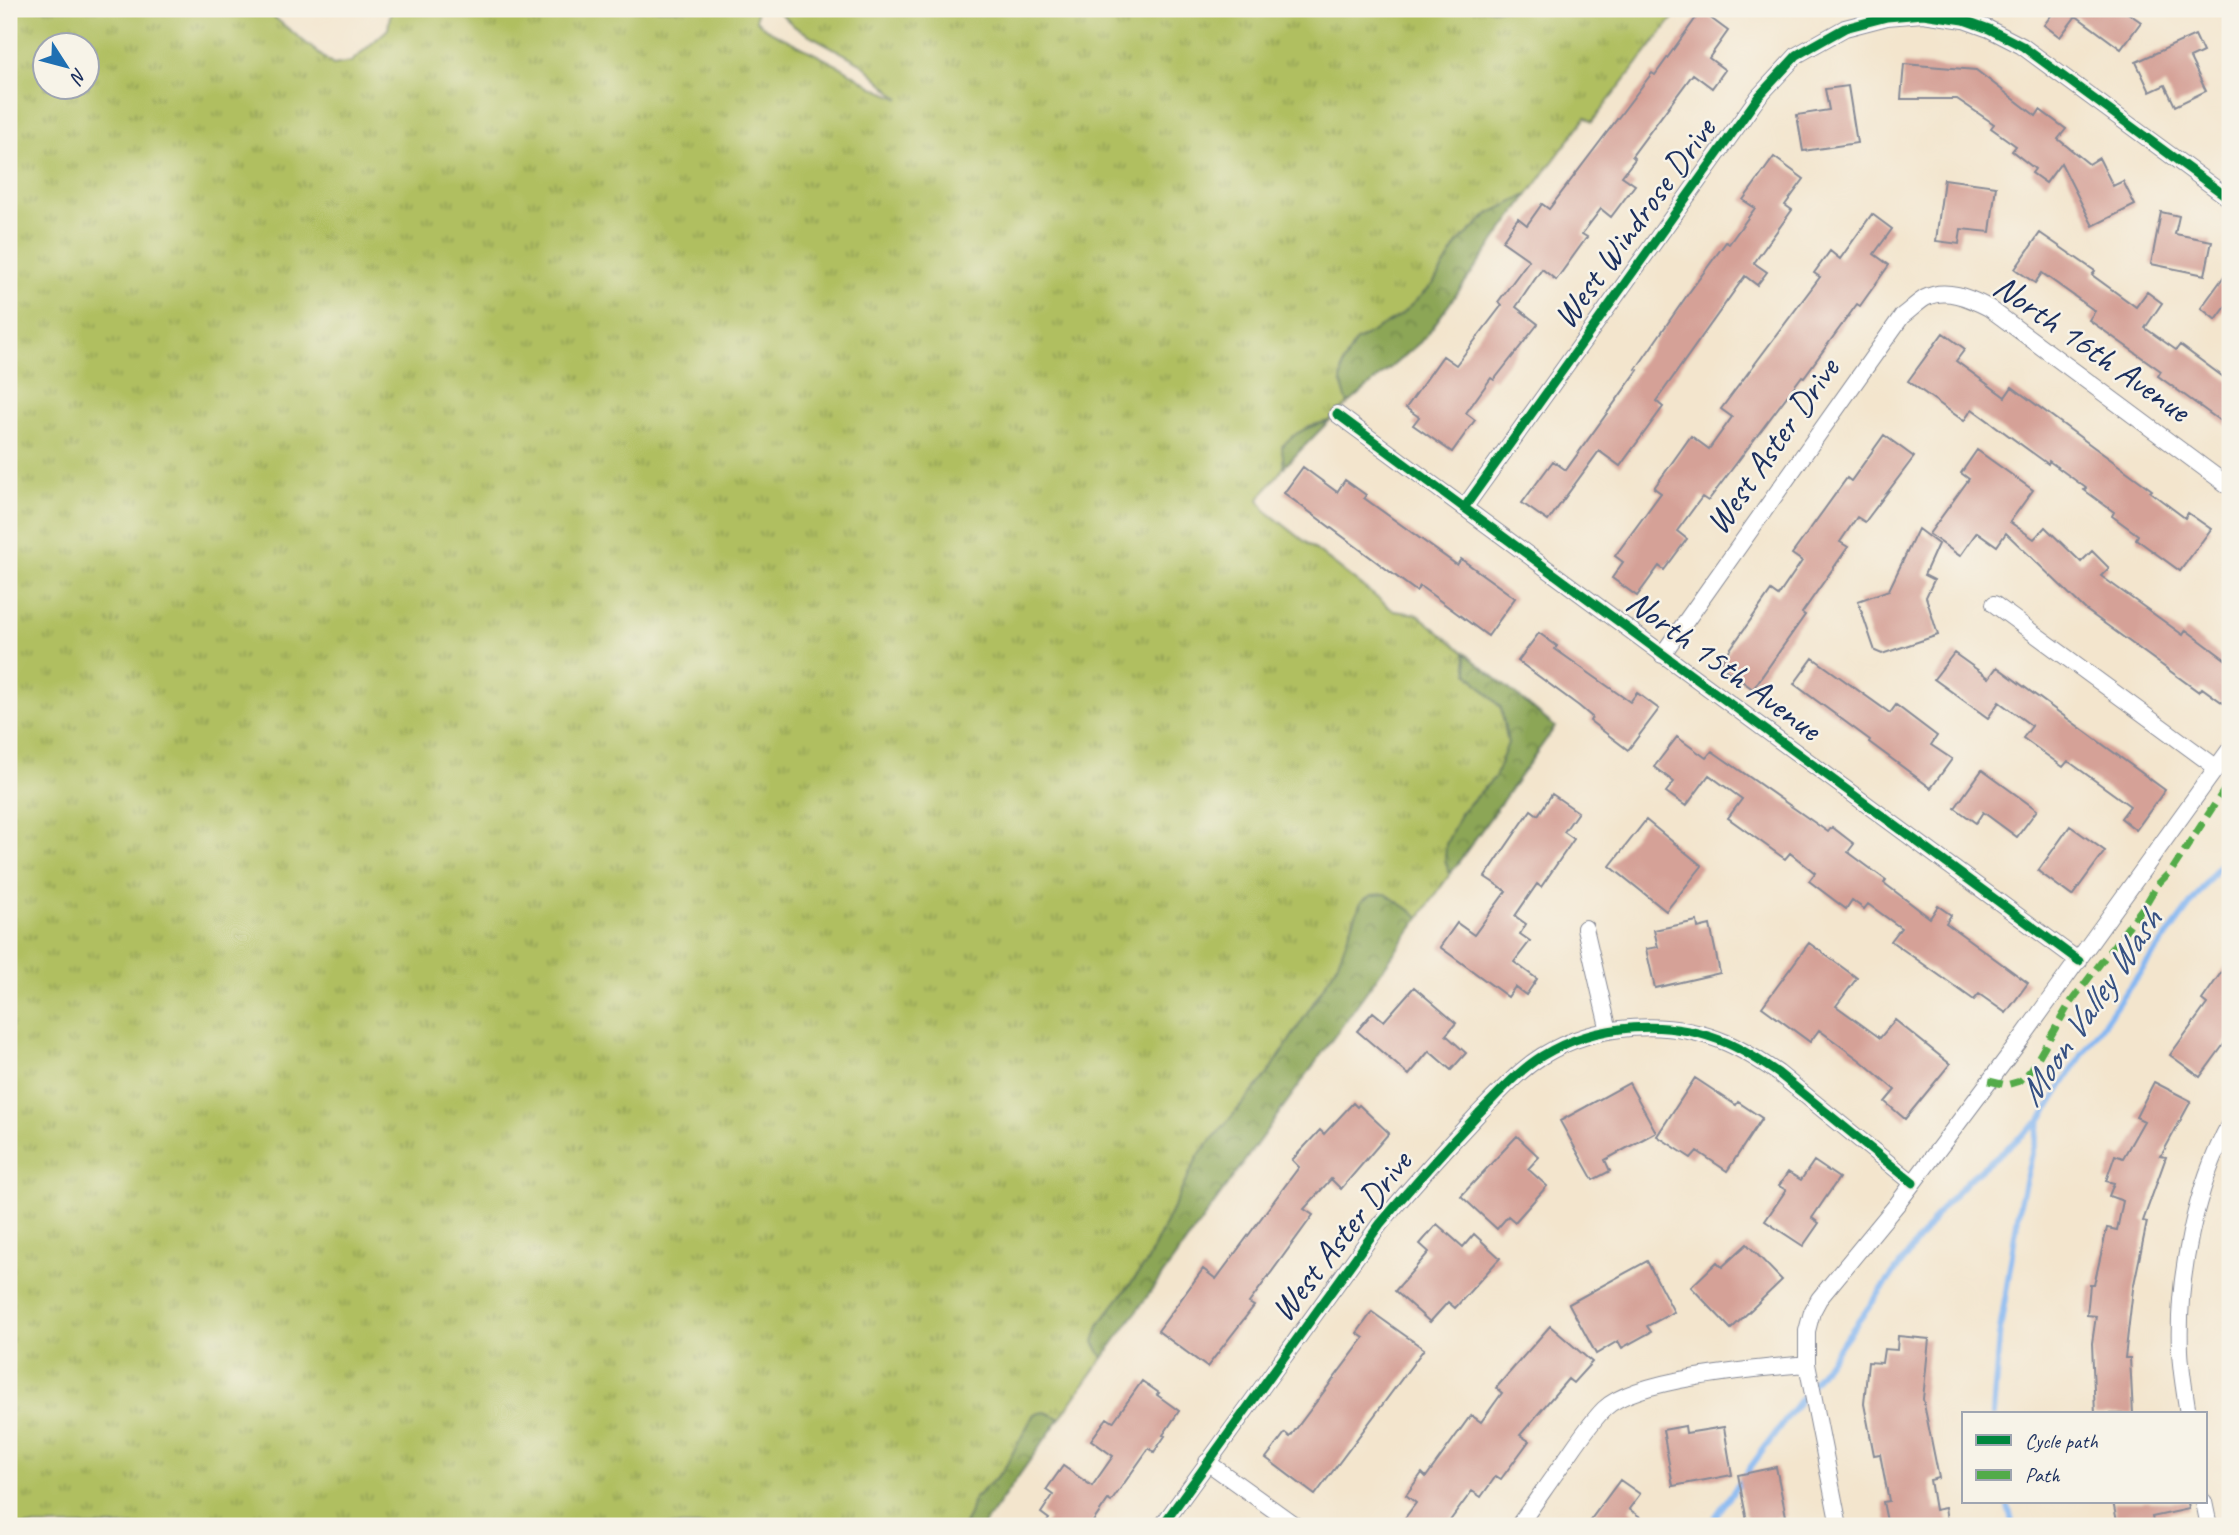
<svg xmlns="http://www.w3.org/2000/svg" width="2239" height="1535" viewBox="0 0 2239 1535" font-family="Caveat,sans-serif">
	<defs>
		<pattern id="grass-tufts" width="24" height="20" patternUnits="userSpaceOnUse" patternTransform="scale(1.75)"><rect width="24" height="20" fill="#b0bf61"/><path d="M3 7l-1-3M5 7V3M7 7l1-3M15 17l-1-3M17 17v-4M19 17l1-3" fill="none" stroke="#8e9c53"/></pattern>
		<pattern id="forest-crowns" width="20" height="18" patternUnits="userSpaceOnUse" patternTransform="scale(1.75)"><rect width="20" height="18" fill="#8ca657"/><path d="M2 6a3 3 0 1 1 6 0M12 15a3 3 0 1 1 6 0" fill="none" stroke="#72884b"/></pattern>
	</defs>
	<rect width="100%" height="100%" fill="#f7f3e8"/>
	<filter id="ink" filterUnits="userSpaceOnUse"><feTurbulence type="fractalNoise" baseFrequency=".0143" numOctaves="2"/><feDisplacementMap in="SourceGraphic" scale="14" xChannelSelector="R" yChannelSelector="G"/><feConvolveMatrix kernelMatrix="1 2 1 2 8 2 1 2 1" color-interpolation-filters="sRGB"/></filter>
	<filter id="wash" filterUnits="userSpaceOnUse"><feTurbulence type="fractalNoise" baseFrequency=".00686" numOctaves="4" result="noise"/><feDisplacementMap in="SourceGraphic" scale="28" xChannelSelector="R" yChannelSelector="G"/><feGaussianBlur stdDeviation="1.57" result="paint"/><feColorMatrix in="noise" values="0 0 0 0 0 0 0 0 0 0 0 0 0 0 0 0 0 1.4 0 .05"/><feComposite in="paint" operator="in"/></filter>
	<g filter="url(#wash)">
		<rect width="100%" height="100%" fill="#f3e5cd"/>
		<path fill="url(#grass-tufts)" stroke="#667760" stroke-width="2" fill-rule="evenodd" d="M9 9H264L333 65 351 62 388 29 391 9H756V20L766 29 843 68 875 88 900 99 861 63 795 27 776 9H1680L1592 122 1586 117 1528 195 1490 213 1459 242 1433 284 1401 316 1355 342 1343 364 1341 382 1348 404 1329 421 1309 426 1282 446 1284 467 1259 499 1266 511 1394 611 1417 614 1465 653 1468 673 1501 708 1508 743 1495 777 1460 813 1445 860 1450 874 1420 917 1386 894 1361 902 1336 967 1269 1073 1198 1156 1146 1264 1100 1323 1094 1342 1103 1358 1060 1418 1045 1412 1034 1414 1003 1471 973 1500 969 1515 963 1526H9ZM46 46H88V88H46Z"/>
		<path fill="url(#forest-crowns)" stroke="#546a5a" stroke-width="2" d="M1528 195 1424 339 1348 404 1341 382 1343 364 1355 342 1401 315 1433 284 1459 242 1490 213Z
			M1329 421 1284 467 1282 447C1293 432 1311 426 1329 421Z
			M1465 653 1555 727 1450 874 1445 860 1446 844 1461 813 1495 777 1508 743 1501 708 1468 673Z
			M1386 894 1420 917 1103 1358 1094 1342 1100 1323 1146 1264 1198 1156 1269 1073 1336 967 1361 902 1371 895Z
			M1045 1412 1060 1418 983 1526H963L969 1515 973 1500 1003 1471 1034 1414Z"/>
		<g fill="none" stroke-linecap="round" stroke-linejoin="round">
			<path stroke="#85b7f2" stroke-width="6" d="M1993 1414 1999 1337 2020 1203 2040 1121 2076 1064 2125 993 2230 851
				M2007 1502 2013 1526
				M1709 1526 1752 1465 1945 1204 1971 1177 2040 1121"/>
		</g>
		<g id="blocks">
			<path fill="#d5a197" d="M2056 9H2122L2141 22 2121 49 2076 16 2060 37 2044 25Z
				M1701 11 1728 31 1709 58 1725 70 1712 88 1693 74 1632 156 1635 159 1622 176 1635 185 1611 217 1601 209 1582 234 1587 237 1556 280 1542 269 1516 307 1538 324 1494 380 1491 378 1466 413 1475 420 1452 452 1413 425 1419 417 1406 408 1443 356 1456 365 1502 305 1498 302 1529 260 1502 241 1518 218 1527 225 1542 204 1549 209 1652 73 1655 75Z
				M2195 35 2203 52 2190 58 2206 91 2175 106 2165 85 2150 92 2136 62Z
				M1904 64 1976 70 2036 116 2040 110 2066 129 2058 139 2089 164 2099 158 2113 186 2123 181 2135 205 2093 226 2061 163 2046 183 2032 173 2035 169 2012 151 2016 146 1991 128 1994 124 1957 99H1901Z
				M1848 86 1857 143 1803 151 1797 115 1829 110 1825 89Z
				M1774 157 1804 179 1785 205 1792 210 1754 263 1767 272 1757 285 1745 276 1656 401 1663 407 1620 466 1599 451 1548 521 1522 503 1553 461 1566 470 1638 370 1636 369 1688 294 1726 242 1729 244 1755 208 1743 200Z
				M1944 179 1996 186 1990 232 1961 229 1959 244 1936 241Z
				M2161 212 2179 216 2175 234 2212 241 2205 275 2151 264Z
				M1872 214 1892 229 1874 254 1889 265 1860 306 1857 304 1804 377 1802 376 1708 501 1702 497 1677 531 1687 539 1664 570 1659 566 1637 596 1612 578 1623 562 1615 556 1661 493 1654 488 1691 436 1709 449 1732 417 1721 409 1820 277 1814 273 1830 251 1840 259Z
				M2040 233 2095 271 2092 275 2136 307 2147 292 2162 303 2145 328 2176 350 2180 345 2230 382V428L2158 376 2161 371 2089 320 2095 311 2042 273 2035 283 2015 269Z
				M2230 268V301L2216 320 2201 308Z
				M1943 333 1965 349 1956 361 2005 397 2012 387 2152 490 2150 492 2185 518 2188 513 2211 529 2180 571 2136 539 2138 535 2112 516 2114 512 2084 490 2086 488 2049 461 2048 464 1972 409 1964 421 1908 381Z
				M1884 435 1914 457 1865 522 1857 517 1840 542 1848 547 1802 613 1805 615 1753 689 1719 665 1771 591 1778 596 1802 561 1792 554 1847 478 1851 481Z
				M1977 450 2033 490 2010 522 2034 539 2045 527 2081 562 2092 551 2109 568 2101 576 2183 635 2186 630 2230 663V693L2223 703 2202 688 2199 692 2086 610 2006 533 1997 546 1977 532 1960 556 1929 534 1969 479 1961 473Z
				M1303 467 1337 492 1345 480 1366 495 1364 498 1457 565 1461 559 1515 598 1488 636 1420 586 1416 591 1284 493Z
				M1918 529 1938 544 1924 575 1934 580 1926 597 1938 635 1882 654 1875 651 1858 601 1889 590Z
				M1539 633 1557 646 1555 649 1630 702 1637 693 1659 709 1628 750 1590 721 1592 717 1579 706 1518 661Z
				M1954 653 1989 678 1997 667 2165 790 2136 830 2121 818 2130 806 2068 761 2063 767 2023 738 2032 726 1999 702 1988 718 1934 679Z
				M1813 658 1890 713 1896 705 1937 736 1931 745 1952 759 1931 788 1869 742 1870 740 1794 684Z
				M1677 737 1706 758 1712 751 1828 832 1832 827 1854 844 1848 852 1886 880 1884 883 1930 918 1938 906 1951 915 1946 923 2028 983 2006 1013 1979 994 1974 1000 1891 941 1901 928 1868 904 1864 909 1852 900 1846 909 1809 881 1815 873 1790 853 1785 859 1728 818 1742 799 1709 775 1686 806 1666 792 1674 782 1654 767Z
				M1982 770 2037 810 2017 837 1983 812 1976 823 1955 808Z
				M1552 794 1578 812 1564 832 1574 839 1541 887 1537 884 1515 916 1526 924 1520 934 1530 941 1514 962 1537 979 1526 995 1515 987 1508 997 1440 947 1457 923 1474 935 1506 891 1485 877 1531 810 1538 815Z
				M1646 820 1702 866 1666 911 1610 866Z
				M2070 826 2105 851 2072 896 2038 871Z
				M1697 921 1698 928 1710 925 1720 973 1655 988 1646 949 1658 947 1654 930Z
				M1809 943 1857 978 1836 1006 1880 1038 1895 1020 1950 1064 1905 1119 1885 1102 1895 1090 1861 1061 1819 1030 1810 1042 1762 1007Z
				M2230 960V1036L2200 1077 2170 1055 2207 1004 2202 1000Z
				M1414 987 1456 1023 1446 1035 1466 1053 1451 1070 1429 1051 1409 1075 1357 1031 1373 1012 1384 1021Z
				M1695 1078 1736 1105 1738 1102 1762 1118 1727 1171 1697 1151 1691 1158 1657 1136Z
				M2154 1082 2191 1101 2161 1156 2166 1157 2143 1221 2147 1222 2133 1289 2125 1358H2130L2133 1414H2095L2092 1343 2096 1316 2087 1315 2090 1285H2094L2107 1228 2117 1230 2123 1201 2109 1196 2114 1183 2106 1181 2115 1155 2123 1158 2144 1121 2136 1117Z
				M1629 1083 1656 1132 1605 1160 1610 1171 1593 1180 1560 1121Z
				M1353 1103 1357 1107 1359 1105 1389 1133 1341 1189 1331 1179 1304 1209 1313 1215 1249 1303 1254 1306 1207 1367 1158 1331 1203 1269 1216 1279 1299 1167 1292 1160 1320 1130 1324 1134Z
				M1517 1136 1539 1157 1528 1169 1547 1186 1515 1222 1508 1216 1497 1229 1461 1196Z
				M1814 1161 1839 1178 1812 1218 1819 1223 1803 1246 1765 1221 1786 1190 1779 1186 1788 1172 1801 1180Z
				M1437 1224 1463 1247 1474 1234 1500 1258 1455 1308 1448 1302 1430 1322 1395 1291 1429 1252 1420 1244Z
				M1747 1244 1782 1280 1731 1329 1691 1287 1717 1262 1722 1267Z
				M1647 1261 1674 1312 1647 1326 1651 1332 1622 1348 1618 1341 1596 1354 1569 1304Z
				M1372 1312 1424 1349 1315 1495 1266 1458 1285 1433 1290 1437 1364 1338 1357 1333Z
				M1550 1326 1592 1362 1573 1383 1568 1379 1520 1435 1529 1441 1501 1479 1496 1476 1481 1497 1472 1491 1446 1526H1399L1416 1503 1406 1495 1422 1473 1426 1477 1471 1415 1481 1422 1502 1393 1496 1388Z
				M1898 1336 1929 1339 1923 1399 1939 1478 1930 1480 1935 1510 1945 1508 1948 1526H1888L1883 1502 1889 1501 1880 1454 1874 1455 1864 1404 1868 1362 1882 1363 1884 1349 1897 1350Z
				M1142 1381 1159 1393 1157 1395 1179 1411 1163 1435 1165 1436 1154 1452 1149 1448 1111 1502 1108 1500 1090 1526H1044L1049 1519 1041 1513 1053 1495 1046 1490 1063 1466 1092 1486 1113 1456 1091 1440 1107 1418 1113 1422Z
				M1685 1426 1686 1433 1724 1427 1732 1475 1673 1486 1663 1430Z
				M1776 1467 1786 1516 1776 1518 1778 1526H1748L1738 1475Z
				M1620 1480 1640 1494 1629 1509 1653 1526H1586Z
				M2113 1502H2188L2189 1509 2152 1517 2154 1526H2118Z"/>
		</g>
	</g>
	<g filter="url(#ink)">
		<use href="#blocks" fill-opacity="0" stroke="#878a96" stroke-width="2"/>
		<g fill="none" stroke-linecap="round" stroke-linejoin="round">
			<defs>
				<path id="street" d="M1337 414 2079 961
					M1464 508 1759 96 1797 55 1845 28 1887 17 1923 14 1964 20 1989 29 2022 46 2230 199
					M1994 604 2217 768
					M1662 655 1902 316C1909 311 1917 303 1925 298 1945 287 1970 298 1989 308L2230 487
					M1585 928 1609 1031
					M2188 1414C2185 1393 2181 1372 2180 1351 2177 1277 2195 1188 2230 1123
					M1207 1462 1296 1526
					M2204 1502 2209 1526
					M1162 1526 1380 1224C1412 1186 1445 1149 1479 1113 1499 1093 1518 1071 1542 1056 1596 1023 1669 1018 1727 1043 1745 1051 1762 1062 1778 1073L1913 1183
					M1518 1526C1535 1503 1551 1479 1568 1456 1579 1440 1591 1422 1604 1409 1636 1378 1761 1368 1807 1364
					M1839 1526 1807 1364V1331L1812 1312 1819 1299 1898 1203 2019 1042 2230 749"/>
			</defs>
			<use href="#street" stroke="#878a96" stroke-width="18"/>
			<use href="#street" stroke="#fff" stroke-width="16"/>
			<path stroke="#52ab49" stroke-width="7" stroke-dasharray="14 7" stroke-linecap="butt" d="M1989 1081 2006 1085 2020 1081 2031 1070 2070 1003 2147 902 2157 885 2172 870 2230 781"/>
			<defs>
				<path id="cycleway" d="M1337 414 2079 961
					M1464 508 1759 96 1797 55 1845 28 1887 17 1923 14 1964 20 1989 29 2022 46 2230 199
					M1162 1526 1380 1224C1412 1186 1445 1149 1479 1113 1499 1093 1518 1071 1542 1056 1596 1023 1669 1018 1727 1043 1745 1051 1762 1062 1778 1073L1913 1183"/>
			</defs>
			<use href="#cycleway" stroke="#f7f3e8" stroke-width="13"/>
			<use href="#cycleway" stroke="#00873e" stroke-width="9"/>
		</g>
	</g>
	<g text-anchor="middle" dominant-baseline="central" stroke-width="5" stroke-linejoin="round" paint-order="stroke">
		<g font-size="35" fill="#1b2f5e" stroke="#f7f3e8">
			<text transform="translate(1634 223) rotate(-54)">West Windrose Drive</text>
			<text transform="translate(2092 348) rotate(35)">North 16th Avenue</text>
			<text transform="translate(1772 446) rotate(-55)">West Aster Drive</text>
			<text transform="translate(1724 665) rotate(36)">North 15th Avenue</text>
			<text transform="translate(1341 1236) rotate(-52)">West Aster Drive</text>
		</g>
		<g font-size="37" font-style="italic" fill="#365183" stroke="#f7f3e8">
			<text transform="translate(2089 1007) rotate(-56)">Moon Valley Wash</text>
		</g>
	</g>
	<rect width="2239" height="1535" fill="none" stroke="#f7f3e8" stroke-width="35"/>
	<rect x="1962" y="1412" width="245" height="91" fill="#f7f3e8" stroke="#9fa5b1" stroke-width="2"/>
	<rect x="1976" y="1435" width="35" height="10" fill="#00873e" stroke="#9fa5b1" stroke-width="2"/>
	<text x="2025" y="1448" font-size="21" fill="#1b2f5e">Cycle path</text>
	<rect x="1976" y="1470" width="35" height="10" fill="#52ab49" stroke="#9fa5b1" stroke-width="2"/>
	<text x="2025" y="1482" font-size="21" fill="#1b2f5e">Path</text>
	<g transform="translate(66 66) rotate(126)"><circle r="33" fill="#f7f3e8" stroke="#9fa5b1" stroke-width="2"/>
	<path d="M0-5L12 26L0 18L-12 26Z" fill="#1f6fb2"/>
	<text y="-10" font-size="19" font-weight="bold" text-anchor="middle" fill="#1b2f5e">N</text>
	</g>
</svg>
